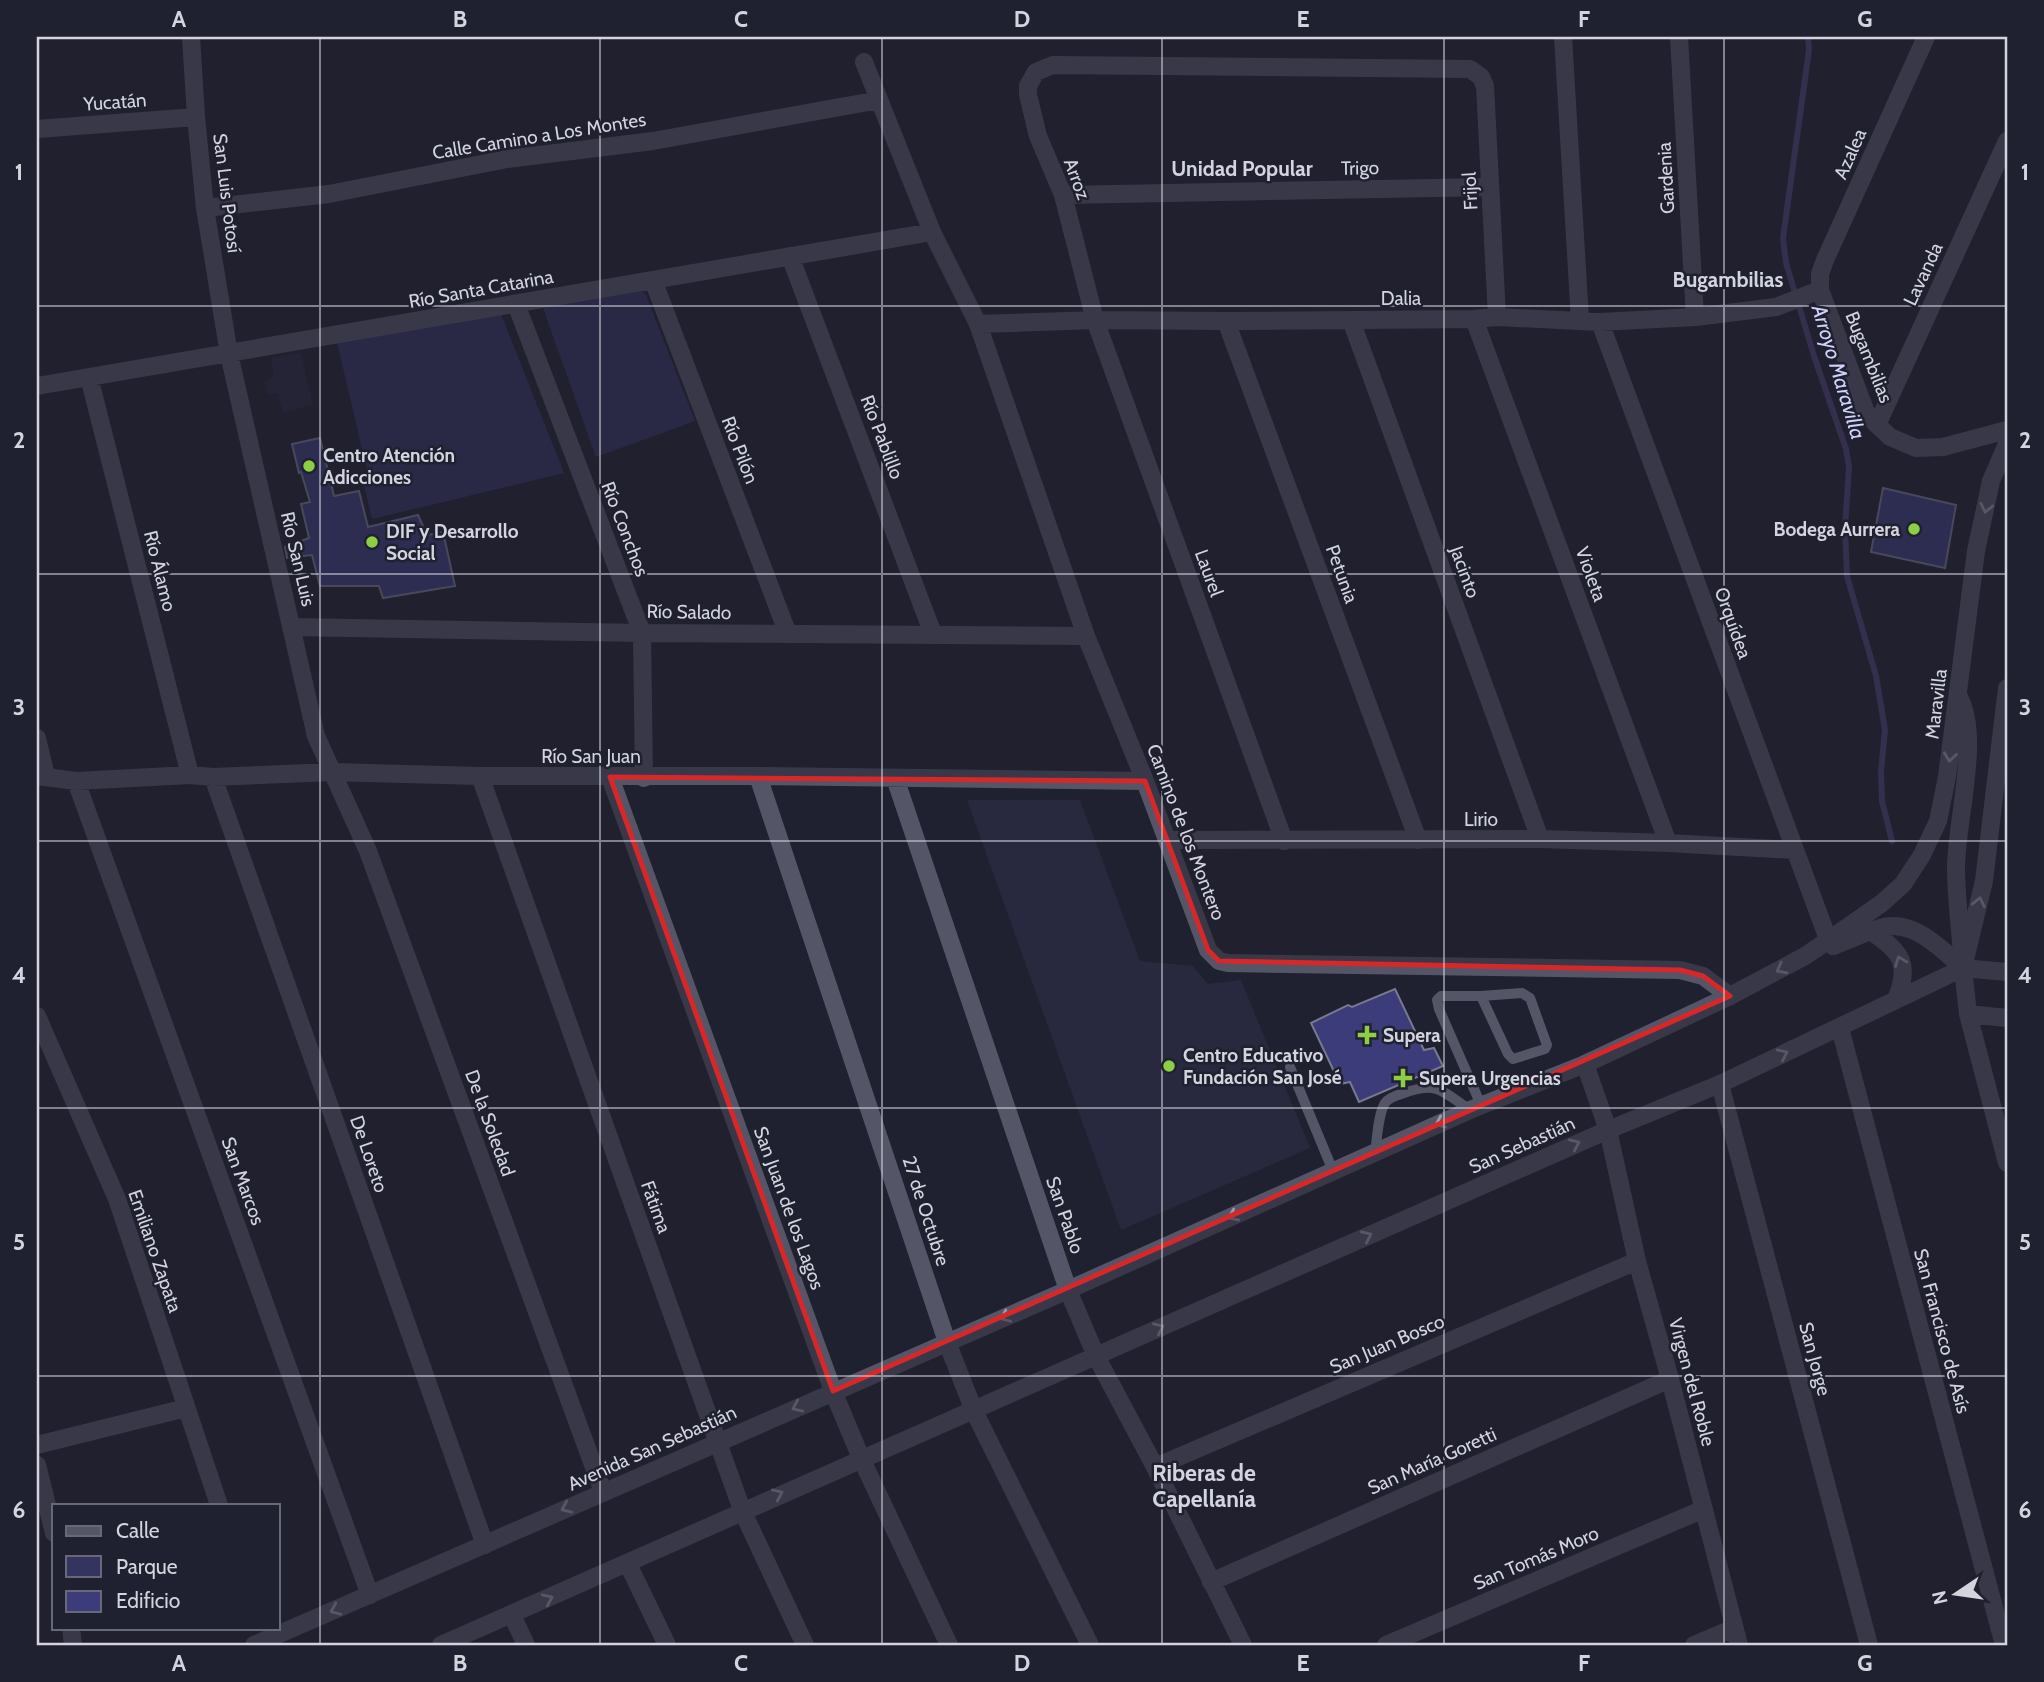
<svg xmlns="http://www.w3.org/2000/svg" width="2044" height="1682" viewBox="0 0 2044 1682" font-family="Cabin,sans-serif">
	<rect width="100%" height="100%" fill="#202130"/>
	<path fill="#28293e" d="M301 353 313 405 283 412 278 393 268 395 264 382 274 377 271 358Z
		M967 800H1080L1140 961 1193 966 1208 984 1241 980 1310 1148 1121 1230Z"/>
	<path fill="#33345f" d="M639 287 646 295 695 421 596 457 543 308 546 302Z
		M501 314 564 473 372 519 364 485 370 483 337 342Z"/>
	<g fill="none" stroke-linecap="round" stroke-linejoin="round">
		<path stroke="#4a416f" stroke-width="6" d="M1808 37 1809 50 1783 238 1786 263 1814 356 1846 449 1849 467 1845 528 1847 576 1876 676 1885 730 1881 771 1882 801 1892 841"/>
	</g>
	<path fill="#3d3c7b" stroke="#77798c" stroke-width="2" d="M320 438 334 496 359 491 368 527 418 515 427 535 443 532 455 586 383 598 379 586H320L312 555 287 558 285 547 309 538 301 504 310 502 301 472 299 473 292 444Z
		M1883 488 1956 505 1945 568 1871 552Z
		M1395 989 1424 1050 1434 1048 1443 1066 1359 1102 1350 1082 1340 1084 1311 1023 1348 1005 1352 1007Z"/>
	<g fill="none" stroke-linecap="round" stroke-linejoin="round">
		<path stroke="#545668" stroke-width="10" d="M1481 996 1508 1054 1513 1059 1545 1049 1547 1045 1530 998 1522 993 1481 996H1441L1437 1000 1439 1009 1481 1105
			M1290 1067 1333 1171
			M1375 1153C1377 1140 1378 1114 1385 1103 1389 1097 1398 1095 1404 1093 1438 1081 1442 1091 1470 1110"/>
		<path stroke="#545668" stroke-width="18" d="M191 37 196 117 205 208 229 354 316 736 368 851 603 1492
			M1563 37 1580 320
			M1679 37 1695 317
			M1926 37 1825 260 1820 274V290L1867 415 1890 437 1916 448 1943 447 2007 430
			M864 62 932 232 978 324 1086 636 1145 781 1208 950 1219 961 1228 963 1680 970 1703 976 1730 996
			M37 129 196 117
			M1063 195 1490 187
			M205 208 329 194 507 159 653 141 879 100
			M790 256 933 634
			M653 280 788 634
			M516 304 642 633 644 778
			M1474 319 1668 843
			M1351 320 1540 839
			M1226 321 1418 840
			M1600 322 1828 939
			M978 324 1095 320 1226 321 1474 319 1497 317 1600 322 1695 317 1776 307 1820 290
			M89 377 190 775
			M37 386 932 232
			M1877 425 2007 141
			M292 627 642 633 1086 636
			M37 738 46 776
			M37 776 76 781 190 775 213 777 331 772 480 776H758L1145 781
			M480 776 742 1510 805 1645
			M758 776 947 1342 974 1411 1090 1645
			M213 777 485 1545
			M610 777 833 1391 861 1458 949 1645
			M895 778 1068 1290 1096 1356 1155 1467 1243 1645
			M76 781 370 1595
			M1168 840 1540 839 1668 843 1794 850
			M1284 841 1095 320 1063 195 1038 136 1028 95V86L1036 72 1053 65 1470 69 1481 77 1485 86 1497 317
			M2007 972 1963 968 1968 1014 2007 1163
			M1968 1014 2007 1018
			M37 1016 117 1199 219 1505
			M1840 1028 2004 1645
			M1585 1064 1608 1130 1637 1261 1670 1379 1739 1645
			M1720 1084 1869 1645
			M37 1445 186 1408
			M37 1465 54 1533
			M1155 1467 1637 1261
			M628 1564 667 1645
			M1211 1582 1670 1379
			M512 1615 526 1645
			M71 1628 73 1645
			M1386 1645 1704 1509
			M1694 1645 1734 1628"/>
		<path stroke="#545668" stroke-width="18" d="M1959 697C1981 738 1956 821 1956 868 1956 896 1960 926 1962 954
			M1872 932C1903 953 1910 964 1896 1000
			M1833 946C1849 940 1864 933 1880 928 1913 918 1941 949 1963 968
			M1963 968 1984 881 2007 688
			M254 1645 1068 1290 1470 1110 1585 1064 1730 996 1805 956 1839 933 1882 903 1903 884 1922 855 1938 821 1947 777 1976 551 1991 481 2007 444
			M441 1645 1608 1130 1720 1084 1963 968"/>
	</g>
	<defs><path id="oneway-chevron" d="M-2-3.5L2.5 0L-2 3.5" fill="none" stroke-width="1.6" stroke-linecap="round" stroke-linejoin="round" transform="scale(1.75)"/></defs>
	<g stroke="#9a9ba9">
		<use href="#oneway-chevron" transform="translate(1986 508) rotate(103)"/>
		<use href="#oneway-chevron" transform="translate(1950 757) rotate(97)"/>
		<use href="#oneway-chevron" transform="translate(1979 902) rotate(-78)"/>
		<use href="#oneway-chevron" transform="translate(1900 961) rotate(-111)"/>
		<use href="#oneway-chevron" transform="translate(1781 969) rotate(152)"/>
		<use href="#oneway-chevron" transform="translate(1783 1054) rotate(-25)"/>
		<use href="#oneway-chevron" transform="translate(1440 1123) rotate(156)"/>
		<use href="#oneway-chevron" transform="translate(1575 1144) rotate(-24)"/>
		<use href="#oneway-chevron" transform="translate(1233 1216) rotate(156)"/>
		<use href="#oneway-chevron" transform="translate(1367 1236) rotate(-24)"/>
		<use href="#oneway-chevron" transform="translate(1005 1317) rotate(157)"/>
		<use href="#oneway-chevron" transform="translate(1159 1328) rotate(-24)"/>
		<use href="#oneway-chevron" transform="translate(797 1407) rotate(156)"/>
		<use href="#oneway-chevron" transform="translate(778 1494) rotate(-24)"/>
		<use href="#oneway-chevron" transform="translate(566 1508) rotate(156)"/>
		<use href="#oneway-chevron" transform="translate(548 1599) rotate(-24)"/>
		<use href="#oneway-chevron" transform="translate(335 1610) rotate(157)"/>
	</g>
	<path d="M0 0H2044V1682H0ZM610 777 1145 781 1208 950 1219 961 1680 970 1703 976 1730 996 833 1391Z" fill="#202130" fill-opacity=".55" fill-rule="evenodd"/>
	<path fill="none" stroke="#d62828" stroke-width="5" stroke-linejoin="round" d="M610 777 1145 781 1208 950 1219 961 1680 970 1703 976 1730 996 833 1391Z"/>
	<path fill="none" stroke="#d3d4de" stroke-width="2" stroke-opacity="0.55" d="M320 37V1645M600 37V1645M882 37V1645M1162 37V1645M1444 37V1645M1724 37V1645M37 306H2007M37 574H2007M37 841H2007M37 1108H2007M37 1376H2007"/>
	<g fill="#8dce44" stroke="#202130" stroke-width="2.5">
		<circle cx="309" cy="466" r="7"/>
		<circle cx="1914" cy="529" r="7"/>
		<circle cx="372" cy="542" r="7"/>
		<path d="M1363.5 1024.5h7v7h7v7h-7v7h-7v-7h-7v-7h7z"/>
		<circle cx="1169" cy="1066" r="7"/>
		<path d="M1399.5 1067.5h7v7h7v7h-7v7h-7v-7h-7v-7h7z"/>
	</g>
	<g text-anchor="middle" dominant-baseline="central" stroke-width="5" stroke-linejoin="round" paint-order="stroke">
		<g font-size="19" fill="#d3d4de" stroke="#202130">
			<text transform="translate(115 102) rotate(-4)">Yucatán</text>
			<text transform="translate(539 136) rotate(-9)">Calle Camino a Los Montes</text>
			<text transform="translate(1850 154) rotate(-66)">Azalea</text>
			<text transform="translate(1360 168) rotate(-1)">Trigo</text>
			<text transform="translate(1666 178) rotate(-93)">Gardenia</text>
			<text transform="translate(1077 179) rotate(70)">Arroz</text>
			<text transform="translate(1470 191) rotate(-93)">Frijol</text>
			<text transform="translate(227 193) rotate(83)">San Luis Potosí</text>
			<text transform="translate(1923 274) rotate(-65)">Lavanda</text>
			<text transform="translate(481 289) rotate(-10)">Río Santa Catarina</text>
			<text x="1401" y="298">Dalia</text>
			<text transform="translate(1869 357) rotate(68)">Bugambilias</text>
			<text transform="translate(882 437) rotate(69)">Río Pablillo</text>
			<text transform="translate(740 450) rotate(69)">Río Pilón</text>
			<text transform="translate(625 529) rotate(69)">Río Conchos</text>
			<text transform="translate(298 559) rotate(77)">Río San Luis</text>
			<text transform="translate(160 571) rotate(76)">Río Álamo</text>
			<text transform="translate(1465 572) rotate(70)">Jacinto</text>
			<text transform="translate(1209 573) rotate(70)">Laurel</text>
			<text transform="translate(1342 574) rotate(70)">Petunia</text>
			<text transform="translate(1591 574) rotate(70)">Violeta</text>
			<text transform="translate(689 612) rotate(1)">Río Salado</text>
			<text transform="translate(1733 623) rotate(70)">Orquídea</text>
			<text transform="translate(1936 704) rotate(-83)">Maravilla</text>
			<text x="591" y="756">Río San Juan</text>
			<text x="1481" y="819">Lirio</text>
			<text transform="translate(1186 832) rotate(69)">Camino de los Montero</text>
			<text transform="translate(490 1123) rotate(70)">De la Soledad</text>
			<text transform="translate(1522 1145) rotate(-24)">San Sebastián</text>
			<text transform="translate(369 1154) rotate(71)">De Loreto</text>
			<text transform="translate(243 1181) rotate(70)">San Marcos</text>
			<text transform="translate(656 1207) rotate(70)">Fátima</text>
			<text transform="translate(789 1208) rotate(70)">San Juan de los Lagos</text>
			<text transform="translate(926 1211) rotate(72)">27 de Octubre</text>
			<text transform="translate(1065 1215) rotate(71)">San Pablo</text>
			<text transform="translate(155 1251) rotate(71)">Emiliano Zapata</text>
			<text transform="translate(1942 1331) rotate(75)">San Francisco de Asís</text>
			<text transform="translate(1387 1344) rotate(-23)">San Juan Bosco</text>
			<text transform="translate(1815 1359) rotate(75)">San Jorge</text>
			<text transform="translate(1692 1382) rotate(75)">Virgen del Roble</text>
			<text transform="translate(652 1448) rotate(-24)">Avenida San Sebastián</text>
			<text transform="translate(1432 1461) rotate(-24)">San María Goretti</text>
			<text transform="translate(1536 1558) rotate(-23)">San Tomás Moro</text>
		</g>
		<g font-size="19" font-weight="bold" fill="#d3d4de" stroke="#202130" text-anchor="start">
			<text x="323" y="455">Centro Atención<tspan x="323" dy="22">Adicciones</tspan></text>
			<text x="1900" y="529" text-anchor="end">Bodega Aurrera</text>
			<text x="386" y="531">DIF y Desarrollo<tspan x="386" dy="22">Social</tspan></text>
			<text x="1383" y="1035">Supera</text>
			<text x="1183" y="1055">Centro Educativo<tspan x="1183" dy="22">Fundación San José</tspan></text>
			<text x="1419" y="1078">Supera Urgencias</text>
		</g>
		<g font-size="21" font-weight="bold" fill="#d3d4de" stroke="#202130">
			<text x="1242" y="168">Unidad Popular</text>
			<text x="1728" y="279">Bugambilias</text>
		</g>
		<g font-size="21" font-style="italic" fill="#d0d3fa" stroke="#202130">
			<text transform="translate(1839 372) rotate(73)">Arroyo Maravilla</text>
		</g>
		<g font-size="23" font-weight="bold" fill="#d3d4de" stroke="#202130">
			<text x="1204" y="1473">Riberas de<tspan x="1204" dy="26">Capellanía</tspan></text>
		</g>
	</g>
	<rect width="2044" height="1682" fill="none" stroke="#202130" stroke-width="77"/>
	<rect x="52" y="1504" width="228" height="126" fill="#202130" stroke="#686976" stroke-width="2"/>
	<rect x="66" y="1526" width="35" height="10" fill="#545668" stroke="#686976" stroke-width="2"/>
	<text x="116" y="1538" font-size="21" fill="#d3d4de">Calle</text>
	<rect x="66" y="1556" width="35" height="21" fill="#33345f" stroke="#686976" stroke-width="2"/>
	<text x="116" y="1574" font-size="21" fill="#d3d4de">Parque</text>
	<rect x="66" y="1591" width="35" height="21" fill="#3d3c7b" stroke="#686976" stroke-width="2"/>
	<text x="116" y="1608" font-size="21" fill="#d3d4de">Edificio</text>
	<g transform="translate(1956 1594) rotate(257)" stroke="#202130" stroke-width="5" paint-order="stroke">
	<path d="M0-5L12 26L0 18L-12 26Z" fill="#d3d4de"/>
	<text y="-10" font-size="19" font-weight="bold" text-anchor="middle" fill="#d3d4de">N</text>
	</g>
	<rect x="38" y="38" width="1968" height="1606" fill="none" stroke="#d3d4de" stroke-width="2.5"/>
	<g font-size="23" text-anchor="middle" font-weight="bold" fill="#d3d4de">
		<text x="179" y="27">A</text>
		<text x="460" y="27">B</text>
		<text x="741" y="27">C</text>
		<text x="1022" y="27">D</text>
		<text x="1303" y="27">E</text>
		<text x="1584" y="27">F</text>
		<text x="1865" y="27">G</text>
		<text x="19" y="180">1</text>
		<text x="2025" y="180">1</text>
		<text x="19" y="448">2</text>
		<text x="2025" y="448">2</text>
		<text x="19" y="715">3</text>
		<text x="2025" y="715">3</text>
		<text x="19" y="983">4</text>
		<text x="2025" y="983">4</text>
		<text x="19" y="1250">5</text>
		<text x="2025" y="1250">5</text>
		<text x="19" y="1518">6</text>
		<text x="2025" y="1518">6</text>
		<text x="179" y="1671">A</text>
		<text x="460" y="1671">B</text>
		<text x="741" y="1671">C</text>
		<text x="1022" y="1671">D</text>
		<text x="1303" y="1671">E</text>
		<text x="1584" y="1671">F</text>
		<text x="1865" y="1671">G</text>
	</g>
</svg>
